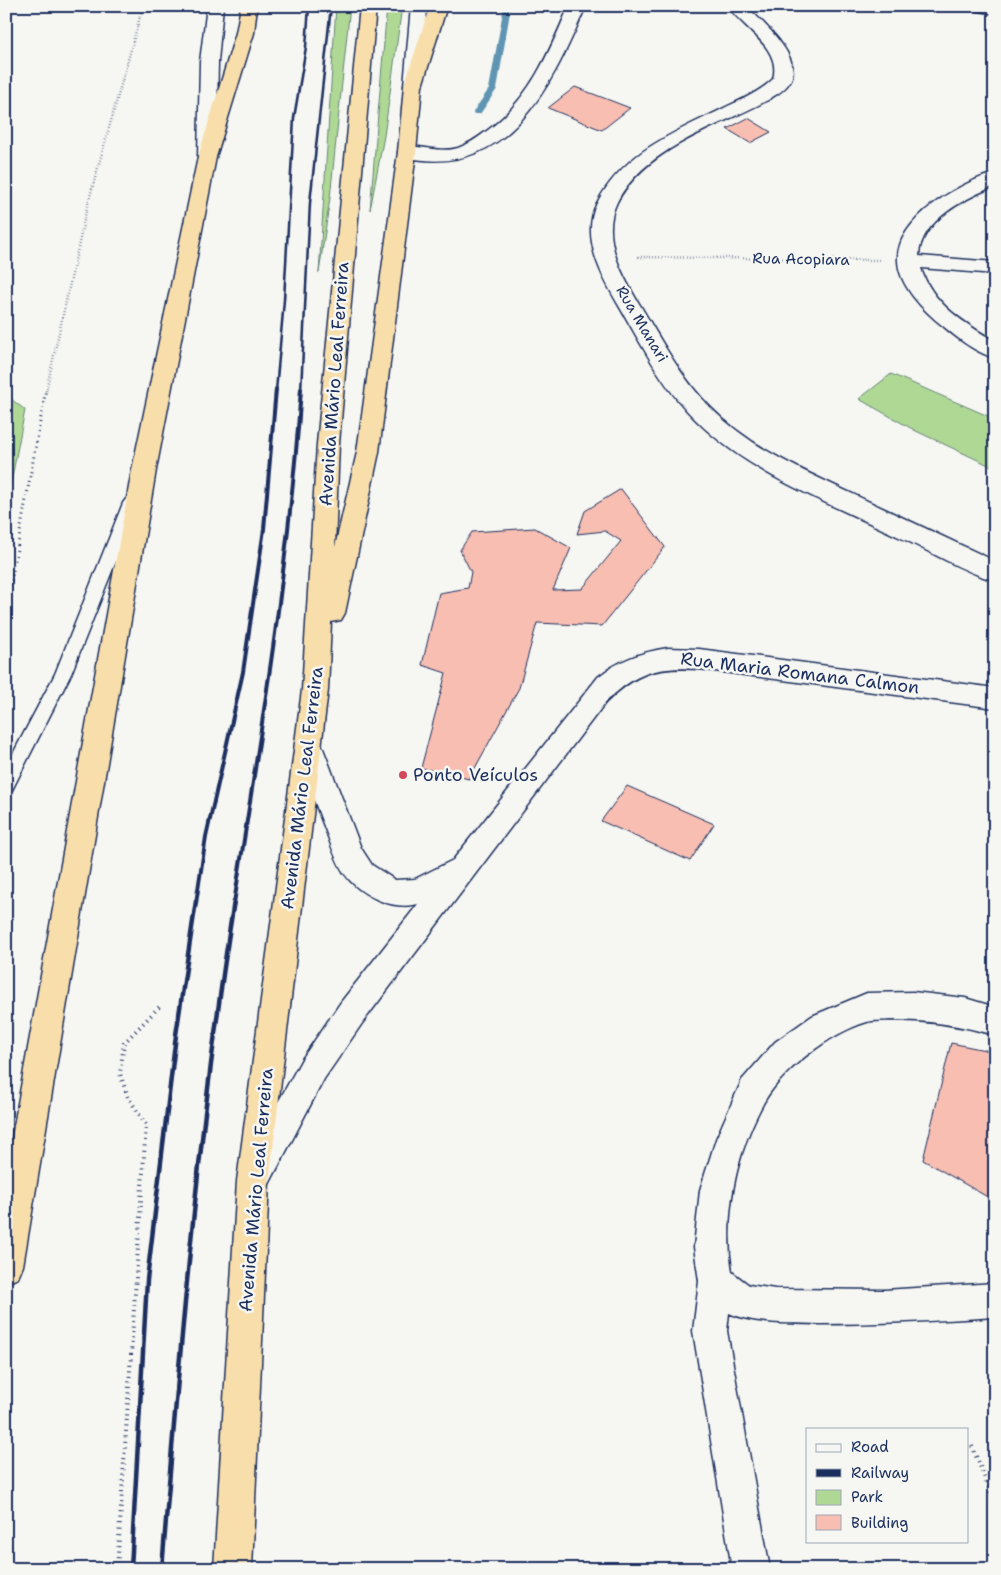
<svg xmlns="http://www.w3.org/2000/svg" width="1001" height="1575" viewBox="0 0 1001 1575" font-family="'Shantell Sans',sans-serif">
	<rect width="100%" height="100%" fill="#f6f6f2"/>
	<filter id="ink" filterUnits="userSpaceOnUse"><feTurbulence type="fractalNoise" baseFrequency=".02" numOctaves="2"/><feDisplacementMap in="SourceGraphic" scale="10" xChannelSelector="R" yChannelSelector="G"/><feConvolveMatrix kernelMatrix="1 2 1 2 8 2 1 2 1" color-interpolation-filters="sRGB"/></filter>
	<g filter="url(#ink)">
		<path fill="#afd895" stroke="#65847a" d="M336 6H350L330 198 319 273Z
			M387 6H402L384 136 370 210Z
			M891 374 995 419V468L916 431 859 399Z
			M6 395 25 410 6 509Z"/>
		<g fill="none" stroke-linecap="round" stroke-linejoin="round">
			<path fill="#5e95b2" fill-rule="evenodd" d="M504 6H511L497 89 480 114H474L473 112 489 89Z"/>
		</g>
		<path fill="#f8beb2" stroke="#1b2f5e" d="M575 87 630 108 602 130 548 108Z
			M748 118 771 132 750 143 727 129Z
			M621 489 665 547 602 626 537 623 519 688 469 779 421 768 446 673 422 665 439 593 468 588 471 572 460 550 472 532 535 528 571 548 553 590 582 589 621 541 605 531 577 534 585 511Z
			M627 786 714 824 690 861 601 821Z
			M951 1043 995 1052V1184L991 1199 923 1160Z"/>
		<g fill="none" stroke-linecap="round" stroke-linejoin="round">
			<defs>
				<path id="service" d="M131 498 136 499 139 503 71 674 12 790 6 792V767L55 674 123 503 126 499Z"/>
				<path id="minor" d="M569 6H586C551 87 507 183 400 156L398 152 400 148C419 143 439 154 458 148 469 144 479 137 488 130 530 99 549 53 569 6Z
					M728 6H746C761 21 806 59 789 83 784 91 775 95 768 100 716 128 646 147 617 202 600 236 622 276 640 305 661 340 681 378 710 407 750 448 804 471 855 495 901 517 948 539 995 561V581C962 571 930 551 899 537 830 503 751 475 696 420 663 388 642 345 619 306 602 277 580 237 597 203 624 150 679 131 728 106 744 99 761 91 773 79 782 47 743 29 728 6Z
					M973 6H995V14L975 10Z
					M995 173V186C966 198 920 220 919 256L995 262V274L921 268C931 303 965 324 995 341V358C976 353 957 338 943 326 924 311 899 286 898 261 895 220 960 182 995 173Z
					M913 992 965 998 995 1007V1035C960 1025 926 1020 890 1020 883 1021 874 1020 867 1022 830 1033 783 1069 764 1102 736 1152 723 1216 732 1272L749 1285 775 1289 884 1290 995 1283V1317C936 1321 878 1324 820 1324 790 1323 757 1325 729 1313L727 1331 770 1569H732L693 1331 699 1281 694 1247 700 1190 716 1139 742 1080 775 1042 812 1016 867 993Z"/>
				<path id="tertiary" d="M668 648 699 649 995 688V708L699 669C656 666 636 672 605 703L363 1022 324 1079 268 1186 256 1191 244 1186 240 1175 244 1164 302 1059 341 1002 418 904C392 911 359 895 344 873 336 861 332 847 327 834 317 809 308 783 299 758L296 746 299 738 309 735 319 738 361 848 372 865 395 880 415 879 453 860 598 677C619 660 641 652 668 648Z"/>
				<path id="secondary" d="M207 6H223L218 62 216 157 214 161H200L198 157 200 62Z
					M411 6H427L422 86 419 90H407L404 86Z"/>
				<path id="trunk" d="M241 6H257L254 33 216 157 156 470 23 1266 18 1278 6 1283V1170L132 470 198 157 236 33Z
					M360 6H376L339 444 335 547 357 452 398 152 404 86 430 6H447L422 86 416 152 379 452 345 613 341 620 331 622 328 690 269 1181 252 1569H214L237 1181 302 690 317 444Z"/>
			</defs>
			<use href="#service" stroke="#1b2f5e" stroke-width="3"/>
			<use href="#minor" stroke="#1b2f5e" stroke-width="3"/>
			<use href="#tertiary" stroke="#1b2f5e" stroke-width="3"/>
			<use href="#secondary" stroke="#1b2f5e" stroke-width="3"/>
			<use href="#trunk" stroke="#1b2f5e" stroke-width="3"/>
			<path stroke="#1b2f5e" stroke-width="2.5" stroke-dasharray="0.5 2.5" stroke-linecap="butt" d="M638 257 879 260
				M46 391 87 207 143 6"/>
			<path stroke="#1b2f5e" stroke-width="3" stroke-dasharray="1 4" stroke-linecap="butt" d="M6 610 46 389"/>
			<path stroke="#1b2f5e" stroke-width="4" stroke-dasharray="1 4.5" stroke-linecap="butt" d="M972 1446 995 1504
				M117 1569 146 1125 128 1097 120 1074 124 1043 161 1005"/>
			<use href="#service" fill="#f6f6f2" fill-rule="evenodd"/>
			<use href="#minor" fill="#f6f6f2" fill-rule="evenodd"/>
			<use href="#tertiary" fill="#f6f6f2" fill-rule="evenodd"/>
			<use href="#secondary" fill="#f6f6f2" fill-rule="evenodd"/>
			<use href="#trunk" fill="#f8deab" fill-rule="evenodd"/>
			<path stroke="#1b2f5e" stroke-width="2.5" d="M276 391 284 300 294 118 306 47 309 6
				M301 391 310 203 331 6"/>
			<path stroke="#1b2f5e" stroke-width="4" d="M196 903 206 837 243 672 264 529 276 389
				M234 903C261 732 289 562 301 389"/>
			<path stroke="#1b2f5e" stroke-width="4.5" d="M131 1569 147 1280 176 1035 196 901
				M162 1569C180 1346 199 1123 234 901"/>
		</g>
	</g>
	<circle fill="#d1495b" stroke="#f6f6f2" stroke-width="2" cx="403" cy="775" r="5"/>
	<g text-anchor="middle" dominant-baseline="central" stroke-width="5" stroke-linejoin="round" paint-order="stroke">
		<g font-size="15" fill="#1b2f5e" stroke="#f6f6f2">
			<text transform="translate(801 259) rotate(1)">Rua Acopiara</text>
			<text transform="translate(642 324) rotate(59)">Rua Manari</text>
		</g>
		<g font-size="18" fill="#1b2f5e" stroke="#f6f6f2">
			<text transform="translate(334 384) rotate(-86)">Avenida Mário Leal Ferreira</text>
			<text transform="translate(800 673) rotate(7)">Rua Maria Romana Calmon</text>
			<text transform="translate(302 788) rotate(-83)">Avenida Mário Leal Ferreira</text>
			<text transform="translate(256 1190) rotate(-85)">Avenida Mário Leal Ferreira</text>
		</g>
		<g font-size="18" fill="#1b2f5e" stroke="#f6f6f2" text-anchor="start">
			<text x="413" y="775">Ponto Veículos</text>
		</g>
	</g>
	<rect width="1001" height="1575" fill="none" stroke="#f6f6f2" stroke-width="25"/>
	<rect x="12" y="12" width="976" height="1550" fill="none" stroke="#1b2f5e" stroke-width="2" filter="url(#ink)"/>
	<rect x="806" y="1428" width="162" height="115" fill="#f6f6f2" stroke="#9ea6b7"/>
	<rect x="816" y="1444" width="25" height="8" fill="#f6f6f2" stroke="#9ea6b7"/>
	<text x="851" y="1452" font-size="15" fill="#1b2f5e">Road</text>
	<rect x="816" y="1469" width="25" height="8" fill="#1b2f5e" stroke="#9ea6b7"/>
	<text x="851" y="1478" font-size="15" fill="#1b2f5e">Railway</text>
	<rect x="816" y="1490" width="25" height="15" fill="#afd895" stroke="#9ea6b7"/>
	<text x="851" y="1502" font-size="15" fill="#1b2f5e">Park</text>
	<rect x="816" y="1515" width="25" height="15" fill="#f8beb2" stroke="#9ea6b7"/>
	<text x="851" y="1528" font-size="15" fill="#1b2f5e">Building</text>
</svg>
